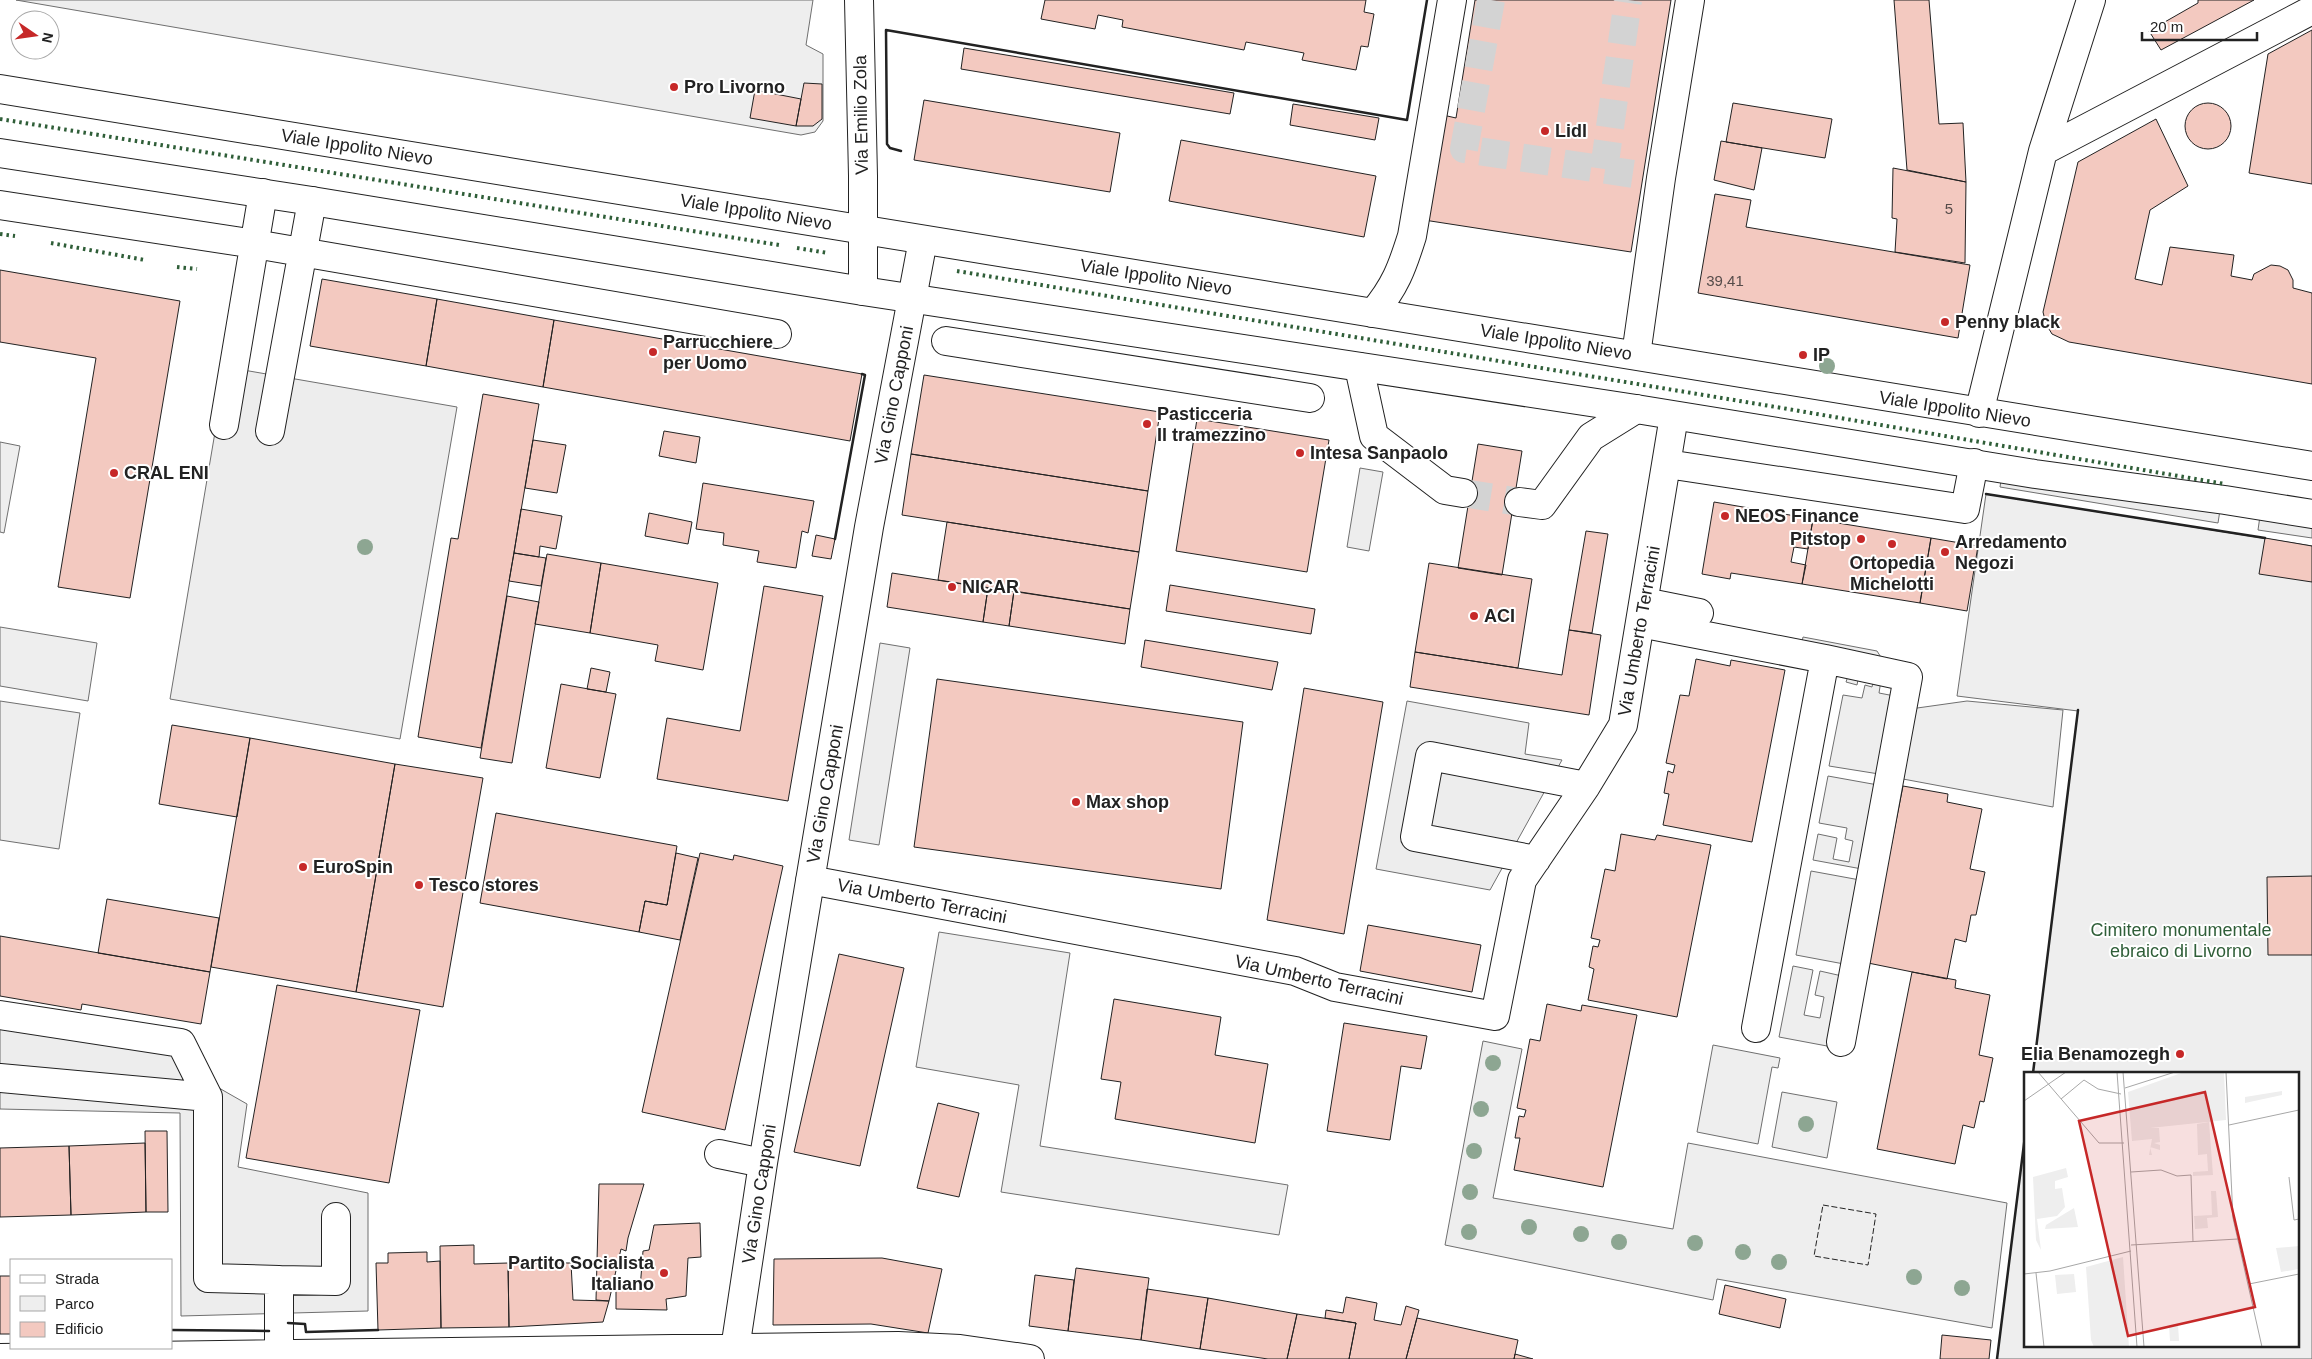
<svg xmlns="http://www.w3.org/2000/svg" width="2312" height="1359" viewBox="0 0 2312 1359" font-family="Helvetica,sans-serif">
	<rect width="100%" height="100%" fill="#fff"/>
	<path fill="#eee" stroke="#6f6f6f" d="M16 0H813L806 45 823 54V121L815 132 801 135Z
		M0 442 20 446 4 533 0 532Z
		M1986 494 2312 546V1359H1997L2026 1128V1345H2298V1073H2033L2078 711 1957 696Z
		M0 627 97 643 88 701 0 686Z
		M1803 637 1877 651 1884 662 1879 693 1905 698 1903 710 1967 701 2063 710 2053 807 1903 779 1913 723 1879 774 1829 766 1843 695 1862 698 1865 685 1872 687 1876 668 1861 665 1857 685 1846 682 1848 676 1797 666Z
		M0 701 80 713 59 849 0 840Z
		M1828 776 1878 785 1862 869 1813 860 1818 834 1837 838 1833 859 1849 862 1853 841 1845 839 1847 828 1819 823Z
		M1811 871 1860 880 1844 964 1796 955Z
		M939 932 1070 953 1040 1146 1288 1185 1279 1235 1001 1192 1019 1085 916 1067Z
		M1793 966 1813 970 1804 1015 1820 1018 1824 997 1815 995 1820 971 1842 976 1827 1046 1779 1037Z
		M1483 1041 1522 1049 1493 1198 1673 1229 1688 1143 2007 1203 1992 1328 1717 1279 1713 1300 1445 1245Z
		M1713 1045 1780 1058 1778 1068 1772 1067 1758 1144 1697 1132Z
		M1782 1092 1837 1102 1827 1158 1772 1147Z"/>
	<path fill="#ededed" stroke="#6f6f6f" d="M226 367 457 407 400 739 170 699Z
		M1360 468 1383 472 1369 551 1347 547Z
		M2002 474 2220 510 2218 523 2000 487Z
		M2260 516 2312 524V538L2258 530Z
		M880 643 910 648 879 845 849 840Z
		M1407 701 1529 723 1525 754 1562 760 1490 890 1376 869Z
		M0 1013 186 1043 184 1068 247 1104 238 1167 368 1193V1311L181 1316 180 1113 0 1109Z"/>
	<path fill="#f3c9c0" stroke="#222" d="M1045 0H1366L1364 12 1374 14 1368 47 1361 46 1356 70 1302 60 1304 53 1246 42 1244 50 1122 27 1123 20 1098 15 1095 29 1041 19Z
		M1475 0H1671L1631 252 1424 220 1443 115 1456 118Z
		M1894 0H1929L1939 124 1963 123 1966 182 1907 170Z
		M2198 0H2254L2161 50 2149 31 2198 3Z
		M2312 30V184L2249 173 2268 54Z
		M964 48 1234 93 1230 114 961 69Z
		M804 83 822 84V119L813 126H796Z
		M755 90 801 99 796 126 750 118Z
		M924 100 1120 133 1110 192 914 160Z
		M1733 103 1832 119 1825 158 1726 142Z
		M2185 126a23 23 0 1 1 46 0a23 23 0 1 1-46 0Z
		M1293 104 1379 118 1375 140 1290 125Z
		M2156 119 2188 186 2150 210 2135 279 2162 285 2170 247 2234 255 2231 276 2252 280 2254 274 2271 265 2280 266 2288 270 2293 280V288L2312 293V384L2069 342 2052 334 2046 324 2043 312 2078 162Z
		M1181 140 1376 176 1364 237 1169 201Z
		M1721 141 1762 148 1754 190 1714 180Z
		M1893 168 1966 182 1965 263 1895 252 1897 219 1892 218Z
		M1715 194 1751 200 1746 227 1970 265 1958 338 1698 293Z
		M0 270 180 301 130 598 58 587 96 358 0 342Z
		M322 279 437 299 426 366 310 346Z
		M437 299 554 320 543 387 426 366Z
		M554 320 862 374 850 441 543 387Z
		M924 375 1160 412 1148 491 911 454Z
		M483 394 539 404 481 748 418 737 451 538 458 539Z
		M1197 419 1329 440 1307 572 1176 551Z
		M664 431 700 437 696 463 659 456Z
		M533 440 566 445 557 493 525 488Z
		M1478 444 1522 451 1502 575 1458 568Z
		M911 454 1148 491 1139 552 902 515Z
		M703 483 814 501 808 533 802 531 796 568 757 562 759 551 723 545 724 533 696 529Z
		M1714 502 1813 519 1808 549 1794 547 1791 562 1806 565 1802 584 1731 573 1730 579 1702 574Z
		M521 509 562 516 556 549 540 546 539 557 514 553Z
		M649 513 692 522 688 544 645 536Z
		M1813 519 1931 538 1920 603 1802 584Z
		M947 522 1139 552 1130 609 938 580Z
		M1586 531 1608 534 1592 633 1569 630Z
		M816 535 835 539 831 559 812 556Z
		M1931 538 1978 546 1967 611 1920 603Z
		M2265 538 2312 546V582L2259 574Z
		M514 553 546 558 541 586 509 581Z
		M547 554 601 563 590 633 535 624Z
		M601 563 718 583 703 670 655 661 658 645 590 633Z
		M1429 563 1532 579 1518 668 1415 652Z
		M892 573 988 588 983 622 887 607Z
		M1170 585 1315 609 1311 634 1166 611Z
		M764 586 823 596 788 801 657 779 667 718 740 731Z
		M988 588 1014 591 1009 626 983 622Z
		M1014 591 1130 609 1125 644 1009 626Z
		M507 596 539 602 512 763 480 758Z
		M1569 630 1601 635 1589 715 1410 687 1415 652 1562 675Z
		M1145 640 1278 662 1272 690 1141 667Z
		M1696 659 1730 666 1731 660 1785 670 1752 842 1663 825 1669 794 1664 793 1668 771 1673 773 1675 765 1666 763 1680 695 1689 696Z
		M591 668 610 672 606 692 587 689Z
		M937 679 1243 722 1221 889 914 847Z
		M561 684 616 694 600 778 546 768Z
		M1304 688 1383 702 1344 934 1267 920Z
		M172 725 250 738 237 817 159 804Z
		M250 738 395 764 356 992 211 967Z
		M395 764 483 778 443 1007 356 992Z
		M1903 786 1948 794 1947 802 1982 809 1970 869 1985 872 1976 915H1971L1966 942 1955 939 1947 979 1868 963Z
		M496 813 677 846 667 905 645 901 639 932 480 903Z
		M1621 834 1655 840 1657 835 1711 845 1677 1017 1588 1000 1594 969 1589 967 1593 946 1598 947 1600 940 1591 938 1605 869 1615 871Z
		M676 853 698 858 680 940 639 932 645 901 667 905Z
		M700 853 733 860 734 855 783 866 725 1130 642 1112Z
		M2312 876V955H2268L2267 877Z
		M107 899 219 918 210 972 98 953Z
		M1368 925 1481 945 1472 992 1360 971Z
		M0 936 210 972 201 1024 82 1004 81 1010 0 996Z
		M839 954 904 968 860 1166 794 1152Z
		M1912 972 1956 980 1955 988 1990 995 1979 1055 1993 1058 1984 1102 1980 1101 1974 1128 1963 1125 1955 1164 1877 1149Z
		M277 985 420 1010 389 1183 246 1158Z
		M1114 999 1221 1017 1215 1055 1268 1064 1255 1143 1115 1119 1121 1082 1101 1079Z
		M1547 1004 1581 1011 1582 1005 1637 1015 1603 1187 1514 1170 1520 1138H1515L1519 1116 1524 1117 1526 1110 1517 1108 1530 1039 1540 1041Z
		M1344 1023 1427 1036 1421 1069 1401 1066 1390 1140 1327 1131Z
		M938 1103 979 1113 959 1197 917 1188Z
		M145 1131H167L168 1212H146Z
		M145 1143 146 1212 71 1215 69 1146Z
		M69 1146 71 1215 0 1217V1148Z
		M599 1184H644L628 1238 626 1251 621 1249 609 1301 596 1300Z
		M700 1223 701 1257 688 1258 686 1296 666 1299 667 1310 616 1309V1289H640L643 1251 649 1250 654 1225Z
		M474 1245V1264L508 1263 509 1327 441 1328 440 1246Z
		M427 1252V1262L440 1261 441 1328 378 1330 376 1263H388V1253Z
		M882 1258 942 1269 928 1333 871 1324 773 1325 774 1259Z
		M508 1263H571L573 1300 609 1301 603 1322 509 1327Z
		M1076 1268 1149 1278 1141 1340 1068 1331Z
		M1035 1275 1074 1280 1068 1331 1029 1326Z
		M0 1276H11V1334H0Z
		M1725 1285 1786 1299 1780 1328 1719 1314Z
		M1147 1289 1208 1298 1200 1349 1141 1340Z
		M1346 1297 1377 1303 1374 1320 1401 1325 1406 1306 1419 1310 1406 1359H1349L1356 1323 1325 1318 1326 1310 1343 1313Z
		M1208 1298 1297 1314 1287 1359H1268L1200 1349Z
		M1297 1314 1356 1323 1349 1359H1287Z
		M1417 1318 1518 1340 1514 1359H1406Z
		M1942 1335 1991 1340 1989 1359H1940Z
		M1515 1354 1533 1359H1514Z"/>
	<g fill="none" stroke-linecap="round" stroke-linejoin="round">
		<path stroke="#d3d3d3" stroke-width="28" stroke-dasharray="28 14" stroke-linecap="butt" d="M1491 0 1464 149 1661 178
			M1604 169 1628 0
			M1463 493 1519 502"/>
		<defs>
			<path id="minor" d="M859 0 863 176V291
				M2043 151 2312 10
				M0 205 255 244 777 334
				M1373 313C1395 287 1402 268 1412 236L1452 0
				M946 341 1310 398
				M1636 355 1661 178 1690 0
				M1359 367 1374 436 1445 490 1463 493
				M1979 413 2043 151 2091 0
				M224 425 263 193
				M270 431 312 201
				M1667 464 1965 509 1974 463
				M1519 502 1542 505 1591 437 1636 409
				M1644 602 1699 613
				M1640 623 1825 659 1756 1028
				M1825 659 1908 677 1841 1042
				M1536 860 1415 837 1430 756 1586 786
				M810 880 1295 971 1335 987 1495 1016 1522 880 1586 786 1623 725 1674 416
				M0 1015 181 1043 208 1097V1278L279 1280
				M0 1078 208 1097
				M719 1154 763 1163
				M735 1349 763 1163 869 527 923 240
				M279 1353V1280L336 1281V1217
				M0 1358 898 1346 960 1349 1030 1359"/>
			<path id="major" d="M0 89 2312 466
				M0 153 312 201 863 291 1636 409 2035 474 2225 500 2312 514"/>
		</defs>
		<use href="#minor" stroke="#222" stroke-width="30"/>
		<use href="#major" stroke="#222" stroke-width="30"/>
		<use href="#minor" stroke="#fff" stroke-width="28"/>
		<use href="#major" stroke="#fff" stroke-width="28"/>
		<path stroke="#2f5e38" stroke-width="4" stroke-dasharray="2.5 4" stroke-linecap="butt" d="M0 119 779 245
			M0 234 15 236
			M51 243 145 260
			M797 248 828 253
			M177 267 197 269
			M957 271 1782 408 2225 484"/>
		<path stroke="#222" stroke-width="1" stroke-dasharray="6 2.5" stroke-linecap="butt" d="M1823 1205 1876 1214 1868 1265 1814 1256Z"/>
		<path stroke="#222" stroke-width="2.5" d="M901 151 890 148 887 144 886 30 1407 120 1427 0
			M1986 494 2265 538
			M835 539 865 375 862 374
			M2033 1073 2078 710
			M288 1323 305 1324 306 1332 378 1330
			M171 1330 269 1331
			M1997 1359 2026 1128"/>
	</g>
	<g fill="#8da692">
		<circle cx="1827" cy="366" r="8"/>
		<circle cx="365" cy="547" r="8"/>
		<circle cx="1493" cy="1063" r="8"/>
		<circle cx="1481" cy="1109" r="8"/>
		<circle cx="1806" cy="1124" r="8"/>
		<circle cx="1474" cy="1151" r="8"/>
		<circle cx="1470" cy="1192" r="8"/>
		<circle cx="1529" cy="1227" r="8"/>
		<circle cx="1469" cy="1232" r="8"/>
		<circle cx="1581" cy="1234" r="8"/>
		<circle cx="1619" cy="1242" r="8"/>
		<circle cx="1695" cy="1243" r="8"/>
		<circle cx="1743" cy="1252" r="8"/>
		<circle cx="1779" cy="1262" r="8"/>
		<circle cx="1914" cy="1277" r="8"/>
		<circle cx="1962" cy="1288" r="8"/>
	</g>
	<g fill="#c62828" stroke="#fff" stroke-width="2">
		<circle cx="674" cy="87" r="5"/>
		<circle cx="1545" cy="131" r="5"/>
		<circle cx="1945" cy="322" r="5"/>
		<circle cx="653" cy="352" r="5"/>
		<circle cx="1803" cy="355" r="5"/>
		<circle cx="1147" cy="424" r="5"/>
		<circle cx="1300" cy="453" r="5"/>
		<circle cx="114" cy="473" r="5"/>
		<circle cx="1725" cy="516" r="5"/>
		<circle cx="1861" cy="539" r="5"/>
		<circle cx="1892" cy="544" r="5"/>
		<circle cx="1945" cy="552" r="5"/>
		<circle cx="952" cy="587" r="5"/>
		<circle cx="1474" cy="616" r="5"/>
		<circle cx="1076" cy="802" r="5"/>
		<circle cx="303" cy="867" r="5"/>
		<circle cx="419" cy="885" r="5"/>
		<circle cx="2180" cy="1054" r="5"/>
		<circle cx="664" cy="1273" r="5"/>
	</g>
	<g text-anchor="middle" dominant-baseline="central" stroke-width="4" stroke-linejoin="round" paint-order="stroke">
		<g font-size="15" fill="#564c4a">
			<text x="1949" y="208">5</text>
			<text x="1725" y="280">39,41</text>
		</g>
		<g font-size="18" font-weight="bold" fill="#222" stroke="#fff" text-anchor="start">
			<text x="684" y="87">Pro Livorno</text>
			<text x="1555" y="131">Lidl</text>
			<text x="1955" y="322">Penny black</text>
			<text x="663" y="342">Parrucchiere<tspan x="663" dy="21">per Uomo</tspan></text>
			<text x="1813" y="355">IP</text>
			<text x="1157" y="414">Pasticceria<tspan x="1157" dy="21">Il tramezzino</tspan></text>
			<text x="1310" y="453">Intesa Sanpaolo</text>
			<text x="124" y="473">CRAL ENI</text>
			<text x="1735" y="516">NEOS Finance</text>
			<text x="1851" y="539" text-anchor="end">Pitstop</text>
			<text x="1955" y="542">Arredamento<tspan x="1955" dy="21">Negozi</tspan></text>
			<text x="1892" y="563" text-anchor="middle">Ortopedia<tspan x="1892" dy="21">Michelotti</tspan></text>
			<text x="962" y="587">NICAR</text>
			<text x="1484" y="616">ACI</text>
			<text x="1086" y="802">Max shop</text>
			<text x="313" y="867">EuroSpin</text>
			<text x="429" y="885">Tesco stores</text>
			<text x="2170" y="1054" text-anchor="end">Elia Benamozegh</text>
			<text x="654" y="1263" text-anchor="end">Partito Socialista<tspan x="654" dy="21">Italiano</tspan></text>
		</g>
		<g font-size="18" fill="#222" stroke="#fff">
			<text transform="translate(861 115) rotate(-91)">Via Emilio Zola</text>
			<text transform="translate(357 147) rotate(9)">Viale Ippolito Nievo</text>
			<text transform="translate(756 212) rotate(9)">Viale Ippolito Nievo</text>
			<text transform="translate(1156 277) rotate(9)">Viale Ippolito Nievo</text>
			<text transform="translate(1556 342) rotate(9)">Viale Ippolito Nievo</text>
			<text transform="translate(894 395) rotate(-79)">Via Gino Capponi</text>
			<text transform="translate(1955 409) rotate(9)">Viale Ippolito Nievo</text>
			<text transform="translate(1639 631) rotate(-80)">Via Umberto Terracini</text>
			<text transform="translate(825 794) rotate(-80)">Via Gino Capponi</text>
			<text transform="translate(922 901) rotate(11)">Via Umberto Terracini</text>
			<text transform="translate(1319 980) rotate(13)">Via Umberto Terracini</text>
			<text transform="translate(759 1194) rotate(-81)">Via Gino Capponi</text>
		</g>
		<g font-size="18" fill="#2f5e38" stroke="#fff">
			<text x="2181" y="930">Cimitero monumentale<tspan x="2181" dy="21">ebraico di Livorno</tspan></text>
		</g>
	</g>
	<g transform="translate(2024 1072)">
		<rect width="275" height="275" fill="#fff"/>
		<path d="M160 0H200L202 48 126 56H135L136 70 130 71 136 73V78L126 75 128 83H125L128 67 108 69 104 20ZM258 19V23L221 31V25ZM185 50 189 103 169 104V100L184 99 183 82 174 83 173 52ZM42 96 44 105 31 109V117L38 116 41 135 33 144 13 147 17 178 12 168 9 105ZM187 119H192L194 145 183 146 184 156 171 157 170 144 188 143ZM50 136 54 155 21 157 22 153ZM275 174V197L257 200 252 176ZM99 185 105 275H70L67 268 62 195ZM50 202 52 220 33 222 31 203ZM154 252 155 269H146L145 253Z" fill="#eee"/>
		<path fill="none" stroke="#a7a7a7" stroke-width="1" d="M14 0 75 71H100M93 0 113 275M99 0 120 275M202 0 209 146 238 275M101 16 151 0M37 27 60 8 74 17 97 22M0 29 42 0M205 53 275 38M107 100 137 98 153 104 167 103 169 170M265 105 270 148 275 147M107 173 214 167M12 201 20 275M0 202 26 199 107 179M225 212 275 202"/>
		<path fill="#c62828" fill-opacity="0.15" stroke="#c62828" stroke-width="2.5" d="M181 20 231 235 104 264 55 49Z"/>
		<rect width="275" height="275" fill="none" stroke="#222" stroke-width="2.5"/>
	</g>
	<rect x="10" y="1259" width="162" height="90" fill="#ffffff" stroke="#a7a7a7"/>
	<rect x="20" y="1275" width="25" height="8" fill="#ffffff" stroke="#a7a7a7"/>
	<text x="55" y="1284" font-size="15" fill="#222222">Strada</text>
	<rect x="20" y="1296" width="25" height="15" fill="#eeeeee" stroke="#a7a7a7"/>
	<text x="55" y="1309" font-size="15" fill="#222222">Parco</text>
	<rect x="20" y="1322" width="25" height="15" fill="#f3c9c0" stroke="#a7a7a7"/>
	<text x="55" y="1334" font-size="15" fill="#222222">Edificio</text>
	<g transform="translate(35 35) rotate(103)"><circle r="24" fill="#ffffff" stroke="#a7a7a7"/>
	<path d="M0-4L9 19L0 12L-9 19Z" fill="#c62828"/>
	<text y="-8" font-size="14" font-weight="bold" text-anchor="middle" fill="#222222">N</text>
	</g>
	<path d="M2142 32v8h115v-8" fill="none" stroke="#222222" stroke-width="2.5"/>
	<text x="2150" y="32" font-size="15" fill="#222222" stroke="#ffffff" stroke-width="4" paint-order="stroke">20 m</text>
</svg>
